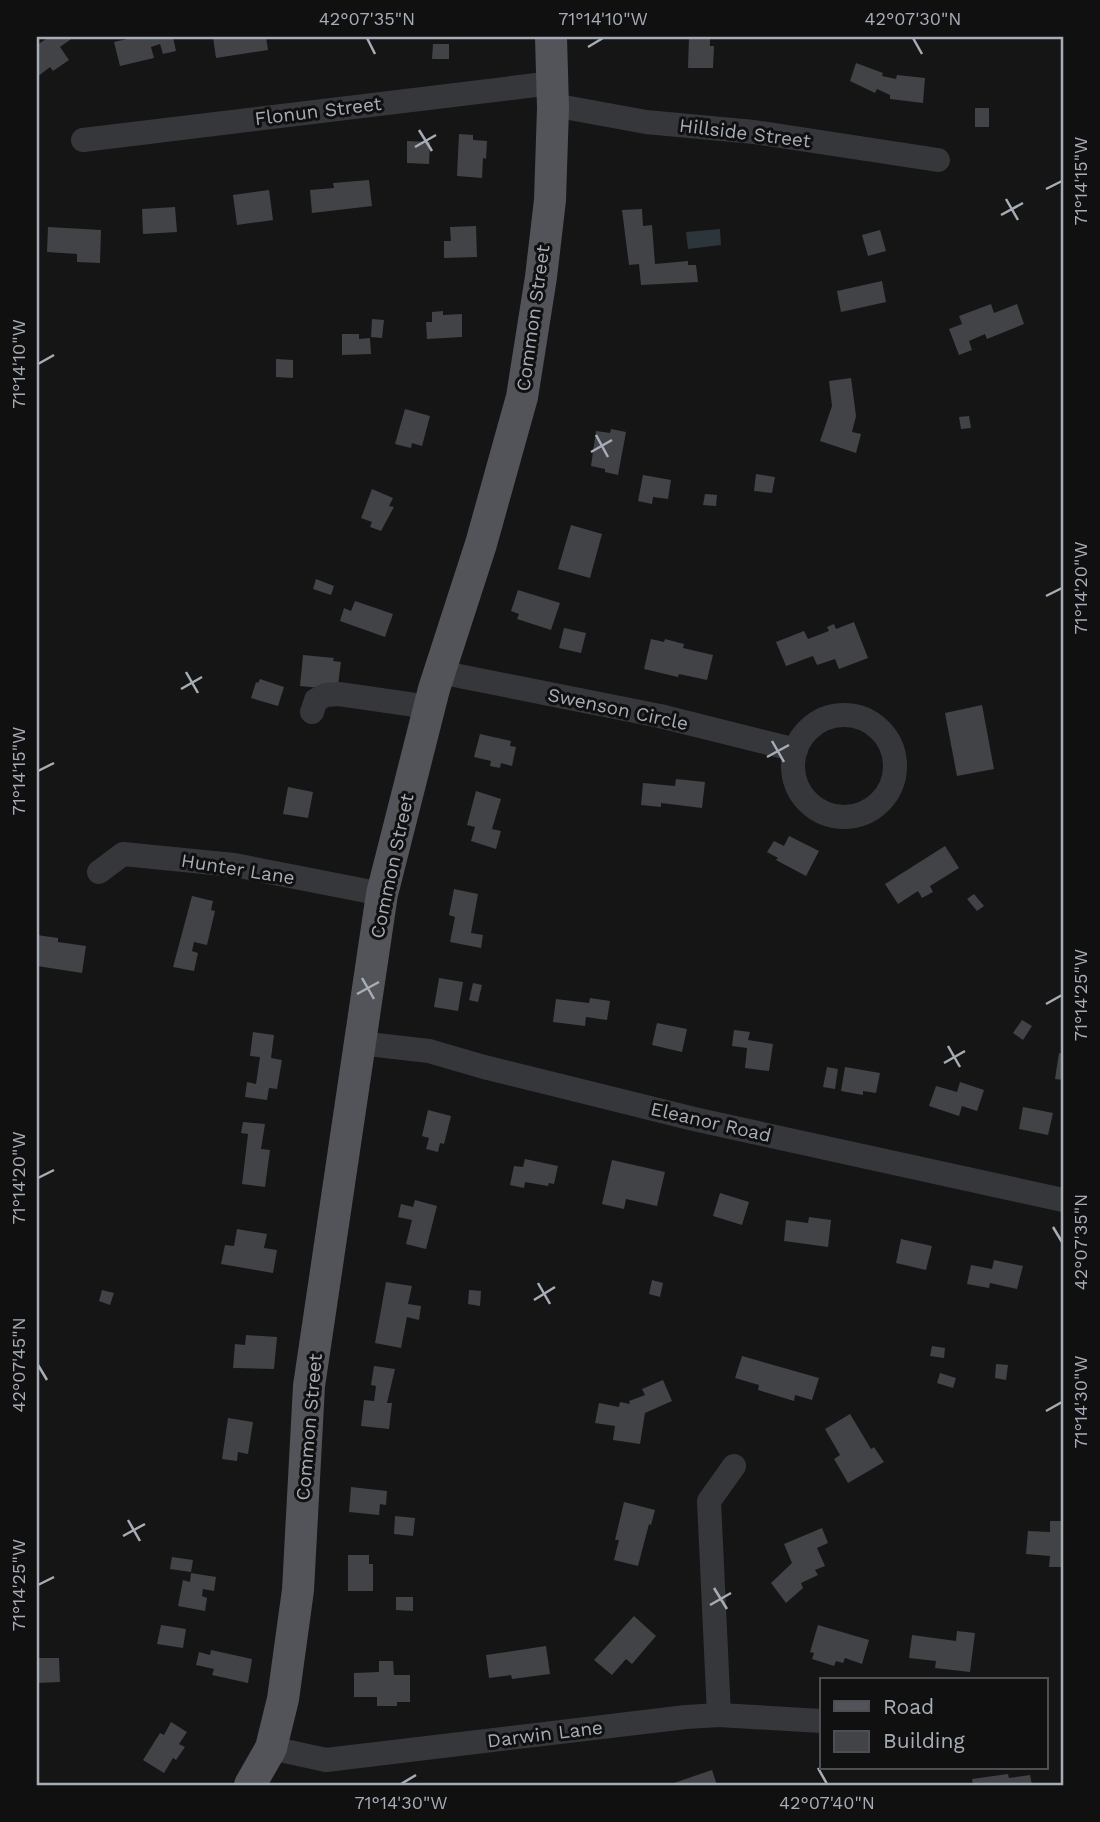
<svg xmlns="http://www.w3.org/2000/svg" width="1100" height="1822" viewBox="0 0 1100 1822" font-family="'Work Sans',sans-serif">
	<rect width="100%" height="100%" fill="#151516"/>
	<path fill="#2b353a" d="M720 229 721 245 688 249 686 232Z"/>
	<path fill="#414346" d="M49 37H74L60 47 69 60 53 71 50 67 37 77V45Z
		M136 37H173L176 51 163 54 160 44 151 47 154 58 120 66 114 42Z
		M213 37H266L268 50 216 58Z
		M689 37H710V46H714L713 68H688Z
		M433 44H449V59H432Z
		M856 63 883 73 882 76 896 79 897 75 925 78 923 103 890 99V95L877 89 875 93 850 81Z
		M975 108H989V127H975Z
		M459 134 473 135V140L487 141 486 159 483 158 482 178 457 176Z
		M407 141 430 142 429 164 407 163Z
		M369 180 372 206 312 213 310 190 334 188 333 183Z
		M269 190 273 220 237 225 233 195Z
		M175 207 177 232 143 234 142 209Z
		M642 209 643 226 652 225 655 264 688 261V265H696L698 282 641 285 639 264 629 265 622 210Z
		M476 226 477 257 444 258V241H451L450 227Z
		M48 227 101 230 100 263 77 262V254L47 252Z
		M880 230 886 251 868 256 862 235Z
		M882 281 886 302 841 312 837 291Z
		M991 304 994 313 1017 304 1024 324 987 339 985 334 969 341 972 350 959 355 949 329 962 324 959 316Z
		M443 311V315L462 314V337L427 339 426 322H432V312Z
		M372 319 384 320 382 338 371 337Z
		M342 334H359V339L370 338 371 354 342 355Z
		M276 359 293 360V378L276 377Z
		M851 378 856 416 852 432 861 434 856 453 820 441 832 406 829 381Z
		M405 409 430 416 422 446 412 443 411 448 395 444Z
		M969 416 971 428 961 429 959 417Z
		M611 429 626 432 618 475 605 472V469L591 466 596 431 610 433Z
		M756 474 775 477 772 493 754 491Z
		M643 475 671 480 668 499 653 497 652 504 638 501Z
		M372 489 393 498 389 506 394 507 381 531 370 527 372 522 361 518Z
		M705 494 717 495 716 506 703 505Z
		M571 525 602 534 590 578 558 569Z
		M316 579 334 586 331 595 313 589Z
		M518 590 560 603 551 630 517 619 519 614 511 611Z
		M355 601 393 614 385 637 340 621 344 608 351 611Z
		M854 622 868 658 839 669 835 659 817 665 813 656 786 666 776 642 804 631 808 639 829 631 827 627 834 624 836 629Z
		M564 628 586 633 581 653 559 648Z
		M651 639 664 642 665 639 684 644 683 648 713 655 707 680 679 674 678 677 644 669Z
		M303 655 334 658 333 661 341 662 338 685 330 689 300 686Z
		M260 679 284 687 278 706 251 698 256 682 258 683Z
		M982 705 994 769 957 776 945 713Z
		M480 734 511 741 510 746 516 747 512 766 501 763 500 768 490 766 491 761 474 757Z
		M676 779 705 782 702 808 661 803V807L641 805 643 783 675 786Z
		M288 787 313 792 308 818 283 814Z
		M476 791 501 799 492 829 501 831 496 849 471 841 475 827 467 825Z
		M789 836 819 851 806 876 776 860 778 858 767 852 774 841 784 846Z
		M945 846 959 868 930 886 933 892 922 898 918 891 898 904 885 884Z
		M454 889 478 894 471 933 483 935 481 948 450 942 455 917 449 915Z
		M974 894 984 906 977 911 967 899Z
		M192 896 213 901 211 910 215 911 207 945 194 942 192 951 198 953 194 971 173 967Z
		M37 935 58 938V942L86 946 82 973 37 966Z
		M439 978 463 982 458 1011 434 1007Z
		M473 983 482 985 478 1002 469 1000Z
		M590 998 610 1001 607 1020 586 1017 585 1026 553 1022 556 999 589 1003Z
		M1022 1020 1032 1026 1023 1040 1013 1033Z
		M657 1023 687 1029 682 1052 652 1045Z
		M734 1030 750 1032 748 1040 773 1044 769 1071 745 1068 747 1048 732 1046Z
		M253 1032 274 1035 271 1058 282 1060 277 1089 269 1088 267 1100 245 1097 247 1082 256 1084 260 1057 250 1056Z
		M1059 1053 1063 1054V1080L1055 1079Z
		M827 1067 838 1069 835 1089 823 1087Z
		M845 1067 880 1073 876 1093 863 1091V1095L841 1091Z
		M960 1082 984 1090 977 1111 962 1106 959 1116 929 1106 936 1086 957 1092Z
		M1023 1107 1053 1113 1048 1135 1019 1129Z
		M428 1110 451 1116 444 1144 440 1143 438 1152 426 1149 429 1138 422 1136Z
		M243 1122 265 1124 261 1149 270 1150 265 1187 242 1184 248 1134 241 1133Z
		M525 1159 558 1166 554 1184 549 1183 548 1186 525 1182 524 1188 510 1185 514 1166 523 1167Z
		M612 1160 665 1172 657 1206 626 1199 624 1209 602 1204Z
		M720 1193 749 1202 742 1225 713 1216Z
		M415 1200 437 1206 426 1249 406 1244 412 1220 398 1217 401 1204 413 1207Z
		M809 1217 831 1220 828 1247 784 1241 786 1220 808 1223Z
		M237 1229 267 1234 264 1248 277 1250 273 1273 221 1264 225 1245 234 1246Z
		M901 1239 932 1246 926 1270 896 1263Z
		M994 1260 1023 1266 1017 1289 990 1283 989 1288 967 1284 971 1265 992 1269Z
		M652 1280 663 1283 660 1297 649 1294Z
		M386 1282 412 1286 408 1304 421 1306 419 1320 407 1317 401 1348 375 1343Z
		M102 1290 114 1293 110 1305 99 1301Z
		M469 1290 481 1291 480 1306 468 1304Z
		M246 1335 277 1337 274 1369 233 1368 235 1344 245 1345Z
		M932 1346 945 1348 944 1358 930 1356Z
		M742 1356 819 1378 812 1400 795 1395 794 1401 758 1390 759 1385 735 1378Z
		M996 1364 1008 1365 1006 1380 995 1378Z
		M374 1366 395 1369 387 1403H392L389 1429 361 1426 364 1400 374 1401 376 1386 371 1385Z
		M940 1373 956 1378 953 1388 937 1383Z
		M663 1380 672 1401 645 1413 640 1444 613 1440 615 1426 595 1423 599 1403 619 1407 620 1402 630 1404 629 1401 645 1395 642 1389Z
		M850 1414 871 1449 874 1447 884 1462 848 1483 834 1459 840 1455 825 1429Z
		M228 1418 253 1422 248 1454 238 1452 237 1461 222 1459Z
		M351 1487 387 1491 386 1505 380 1504 379 1515 349 1512Z
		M624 1502 655 1510 651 1525 649 1524 638 1566 614 1560 619 1540H615Z
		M395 1516 415 1518 413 1536 394 1534Z
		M1050 1521H1063V1567H1049L1050 1556 1026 1554 1028 1531 1050 1532Z
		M822 1528 828 1543 817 1548 825 1566 815 1570 818 1575 801 1583 803 1588 786 1603 771 1583 792 1563 784 1544Z
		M348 1555H369V1564H373V1591H348Z
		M172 1557 193 1560 191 1572 170 1569Z
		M191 1573 216 1577 214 1591 203 1589 202 1596 207 1598 205 1611 178 1606 183 1580 190 1582Z
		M396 1597H413V1611L396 1610Z
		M634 1616 656 1636 632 1664 626 1659 612 1675 594 1660Z
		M161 1625 186 1629 183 1648 157 1644Z
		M818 1625 869 1640 862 1664 845 1658 843 1663 836 1661 834 1666 812 1659 814 1653 810 1652Z
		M957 1631 975 1633 970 1672 935 1668 936 1661 909 1658 912 1635 956 1641Z
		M546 1646 550 1674 512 1679 511 1675 489 1678 486 1655Z
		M211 1650 252 1659 248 1683 212 1675 214 1669 196 1665 199 1652 210 1655Z
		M37 1658H59L60 1682 37 1683Z
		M379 1661H393L394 1675H410V1702H397V1706H377V1697H354V1673L379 1672Z
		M171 1722 187 1732 179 1744 185 1747 176 1760 173 1758 164 1773 143 1760 160 1733 164 1735Z
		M712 1770 717 1785H668Z
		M1008 1774 1009 1778 1030 1775 1032 1785H973L972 1779Z"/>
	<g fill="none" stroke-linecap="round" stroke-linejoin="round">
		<path stroke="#36373b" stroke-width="24" d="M553 105 646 122 754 132 938 160
			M83 140 553 83
			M439 672 660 716 796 750
			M312 712 316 700 326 695 339 694 429 707
			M793 766a51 51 0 1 1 102 0a51 51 0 1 1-102 0Z
			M99 872 123 854 234 865 382 894
			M359 1043 429 1051 484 1067 694 1119 1063 1200
			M719 1715 709 1501 734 1466
			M271 1748 326 1760 686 1717 719 1715 822 1721"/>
		<path stroke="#52545a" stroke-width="32" d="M250 1785 271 1748 283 1699 298 1590 309 1386 382 894 434 689 481 544 522 397 541 277 550 200 553 108 551 37"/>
	</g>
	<path fill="none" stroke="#a7adb6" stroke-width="2.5" d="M367 38 375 54M913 38 922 54M588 47 603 38M419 130 432 151M415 147 436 135M1046 189 1062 181M1006 199 1018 220M1001 215 1023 203M38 364 54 355M596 435 608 457M591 452 612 440M1046 596 1062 588M186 672 198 693M181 689 202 677M772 741 784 762M767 757 789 745M38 771 54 763M362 978 374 999M357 994 379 982M1046 1004 1062 995M948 1046 960 1067M944 1063 965 1051M38 1178 54 1170M1053 1227 1062 1242M538 1283 550 1304M534 1300 555 1287M38 1365 47 1380M1046 1411 1062 1402M128 1520 140 1541M123 1536 145 1524M38 1585 54 1577M714 1588 727 1609M710 1605 731 1593M818 1768 827 1784M401 1784 416 1775"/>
	<g text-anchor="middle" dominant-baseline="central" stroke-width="6" stroke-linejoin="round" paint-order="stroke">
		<g font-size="19" fill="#a7adb6" stroke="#101011">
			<text transform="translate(318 111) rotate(-7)">Flonun Street</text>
			<text transform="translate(745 133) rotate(7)">Hillside Street</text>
			<text transform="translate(533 318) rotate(-82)">Common Street</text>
			<text transform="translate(618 709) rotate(12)">Swenson Circle</text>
			<text transform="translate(392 866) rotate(-78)">Common Street</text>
			<text transform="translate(238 869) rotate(9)">Hunter Lane</text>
			<text transform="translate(711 1122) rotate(13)">Eleanor Road</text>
			<text transform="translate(309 1427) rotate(-85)">Common Street</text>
			<text transform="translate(545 1734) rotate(-7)">Darwin Lane</text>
		</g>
	</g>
	<rect width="1100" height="1822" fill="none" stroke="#101011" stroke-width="77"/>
	<rect x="820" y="1678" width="228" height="91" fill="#101011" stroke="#4c4f53" stroke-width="2"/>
	<rect x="834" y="1701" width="35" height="10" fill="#52545a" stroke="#4c4f53" stroke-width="2"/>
	<text x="883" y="1714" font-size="21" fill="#a7adb6">Road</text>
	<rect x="834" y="1731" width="35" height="21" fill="#414346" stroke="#4c4f53" stroke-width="2"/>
	<text x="883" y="1748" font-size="21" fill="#a7adb6">Building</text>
	<rect x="38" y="38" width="1024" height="1746" fill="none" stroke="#a7adb6" stroke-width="2.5"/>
	<g font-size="18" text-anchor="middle" fill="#a7adb6">
		<text x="367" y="25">42°07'35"N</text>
		<text x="603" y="25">71°14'10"W</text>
		<text x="913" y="25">42°07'30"N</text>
		<text transform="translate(1081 181) rotate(-90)" y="6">71°14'15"W</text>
		<text transform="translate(19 364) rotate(-90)" y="6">71°14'10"W</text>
		<text transform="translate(1081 588) rotate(-90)" y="6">71°14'20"W</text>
		<text transform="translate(19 771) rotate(-90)" y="6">71°14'15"W</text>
		<text transform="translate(1081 995) rotate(-90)" y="6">71°14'25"W</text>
		<text transform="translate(19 1178) rotate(-90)" y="6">71°14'20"W</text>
		<text transform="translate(1081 1242) rotate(-90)" y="6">42°07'35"N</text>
		<text transform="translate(19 1365) rotate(-90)" y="6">42°07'45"N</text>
		<text transform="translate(1081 1402) rotate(-90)" y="6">71°14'30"W</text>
		<text transform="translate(19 1585) rotate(-90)" y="6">71°14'25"W</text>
		<text x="401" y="1809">71°14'30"W</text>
		<text x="827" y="1809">42°07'40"N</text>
	</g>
</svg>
